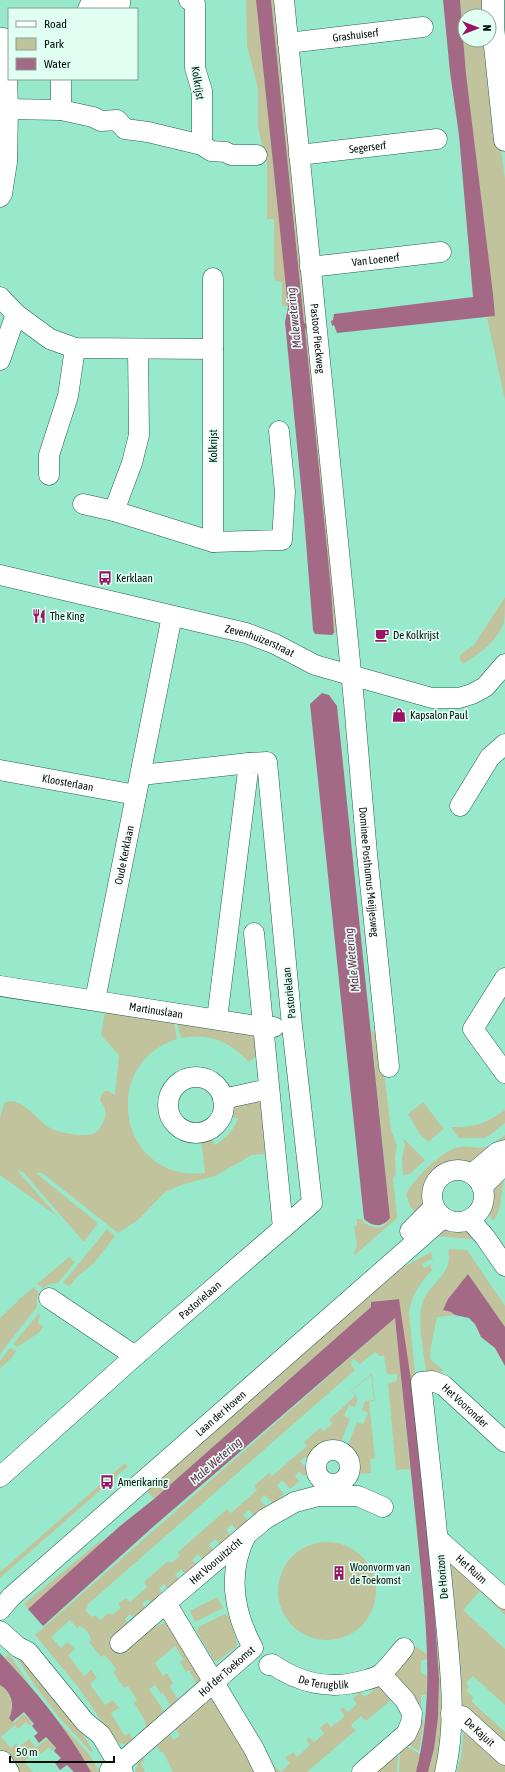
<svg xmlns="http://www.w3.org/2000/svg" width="505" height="1772" viewBox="0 0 505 1772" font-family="'Asap Condensed',sans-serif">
	<rect width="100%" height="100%" fill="#98e9cc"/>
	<path fill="#c1c39d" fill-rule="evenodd" d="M246 0H256L288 306H282V282L275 281 274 274V219H267V164L258 128V89L247 46Z
		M271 0H279L337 630 334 633 305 328H306L304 324Z
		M460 0H487V16H465V40H489L493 93 505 179V400L487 318 495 316 466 74Z
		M505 597C505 604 505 615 504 622 498 641 479 654 463 664L460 659V655L474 645Z
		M105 1012 174 1021 177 1039C98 1064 119 1183 205 1173L201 1138 210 1136 215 1145C226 1138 233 1131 238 1119L228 1115 230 1105 253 1099 261 1103 266 1154 252 1155 215 1176 181 1185 165 1192 138 1220 118 1233 42 1173H36L98 1223 84 1242 23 1172 17 1170 57 1216 0 1175V1118L4 1103C22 1094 37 1121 50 1128 58 1133 87 1138 95 1133 101 1129 104 1120 106 1114L104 1106 100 1101 101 1096 104 1091H108L115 1095 119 1055 101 1035Z
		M177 1022 253 1034 257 1055 249 1062C228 1040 210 1034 181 1038Z
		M371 1029 373 1032 376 1031 383 1063 391 1130 397 1145 395 1157 396 1176 393 1177 397 1218 355 1255 353 1254 357 1246 354 1226H357V1219H362L363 1222C374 1229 383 1231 390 1218Z
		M423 1102 444 1129 428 1142 419 1133 408 1114Z
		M505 1110V1123L490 1135 484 1138H459L451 1127C476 1127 485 1124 505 1110Z
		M505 1135V1143L472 1167 451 1166 439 1172 430 1182 427 1190V1201L419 1217 410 1206 406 1194C415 1178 441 1151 459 1147 465 1146 471 1147 478 1148 489 1148 497 1141 505 1135Z
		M403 1138 425 1160 410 1174 403 1175 402 1157 405 1146Z
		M505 1169C505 1177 503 1184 502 1191 500 1203 501 1212 493 1221 480 1202 494 1185 505 1169Z
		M448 1226 466 1229 474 1238 471 1239 437 1236Z
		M107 1229 115 1236 94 1263 77 1277 70 1286 63 1283Z
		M450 1249 467 1250 505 1306V1327L468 1274 448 1299 444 1309 451 1312 455 1315 437 1317 431 1346 430 1359 443 1370 440 1374 426 1372C424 1352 417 1324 422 1304 427 1284 454 1275 448 1251Z
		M431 1252 433 1261 431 1259 422 1264 424 1268 431 1264 430 1267 433 1269C421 1283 411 1294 409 1313L446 1682 439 1772H428L434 1749 438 1718 439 1679 433 1589 399 1299 371 1302V1307L154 1499 147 1491 400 1269Z
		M69 1257 75 1262 58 1283 50 1284 43 1288 37 1284Z
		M34 1287 39 1292 37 1300V1307L0 1354V1318L18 1301V1300Z
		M39 1313 40 1316 38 1323 43 1326 40 1332 17 1347 13 1344Z
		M395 1318 410 1469 396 1470 388 1383 397 1381V1374H387L384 1356H379L375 1352 360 1364 354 1359 350 1363 355 1370 87 1605 88 1607 85 1610 92 1617 95 1615 100 1620 109 1613 112 1615 121 1608 118 1604 126 1598 130 1602 147 1587 144 1582 168 1561 171 1563 180 1556 178 1552 227 1509 231 1513 257 1490 254 1486 269 1473 272 1476 307 1446 304 1442 320 1428 324 1431 333 1423 329 1420 355 1396 351 1391 372 1373 375 1401 369 1402 375 1458 370 1459 371 1473 356 1474C357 1464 355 1456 346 1450L357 1422 363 1424 368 1413 362 1410 365 1401 374 1400 371 1375 352 1391 358 1399 355 1407 349 1405 344 1416 350 1419 339 1447C325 1446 318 1452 313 1464L305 1457 300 1461 308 1470 312 1466V1470L304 1476 299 1472 295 1476 300 1481 290 1489 282 1480 277 1486 284 1494 273 1504 265 1495 260 1500 268 1509 257 1519 249 1510 243 1515 251 1524 240 1533 232 1525 226 1529 233 1539 223 1548 215 1539 209 1545 217 1554 206 1563 198 1554 192 1560 200 1568 189 1578 181 1569 175 1575 183 1583 172 1593 164 1584 159 1589 166 1598 155 1607 147 1599 142 1604 150 1613 139 1623 130 1614 125 1619 133 1628 118 1631 114 1635 126 1642 169 1620 201 1679 128 1743 123 1744 116 1742 78 1687 35 1635ZM70 1620 77 1628 80 1626C86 1629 90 1634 91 1640L89 1642 101 1657 104 1655 111 1662 116 1669 113 1672 124 1688 128 1686 137 1700 134 1703 146 1722 145 1723 146 1726 133 1739 129 1733 125 1736 111 1713 119 1708 113 1700 105 1705 90 1684 97 1678 91 1670 84 1676 68 1655 75 1649 68 1642 61 1648 51 1637ZM175 1646 183 1659 180 1662 186 1672 189 1670 196 1683 178 1699 170 1687 173 1683 167 1673 163 1676 155 1663ZM155 1685 161 1694 163 1693 170 1705 164 1711 149 1689Z
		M10 1348 16 1351C12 1360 6 1362 0 1369V1361Z
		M125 1463 128 1466 0 1578V1572Z
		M101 1540 104 1541 28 1609 24 1604Z
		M278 1591a49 49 0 1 1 98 0a49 49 0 1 1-98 0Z
		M452 1564 505 1605V1615L480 1591 463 1610 505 1649V1705L473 1676 466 1683 469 1687 466 1690 474 1698 471 1701 505 1732V1745L461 1706 450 1566Z
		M217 1597 223 1608 195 1622 190 1611Z
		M225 1614 229 1616 237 1643 236 1647 218 1661H214L197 1632 198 1627Z
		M410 1643 427 1654V1659L421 1661V1673L427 1676 426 1695H421V1718L424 1720 419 1751 409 1745 412 1742 410 1741 394 1676Z
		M14 1650 77 1724 93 1751 91 1752 59 1717 36 1687 12 1651Z
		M9 1654 30 1685 5 1658Z
		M374 1681 391 1700 366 1721 361 1716 352 1724 351 1726 356 1730 307 1772H270L275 1767 281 1772 290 1763 285 1758 293 1752 297 1757 310 1745 306 1740 309 1737 314 1742 324 1734 320 1728 327 1722 331 1727 344 1717V1715L340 1710 343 1707 348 1712 357 1704 353 1699 360 1692 365 1697 373 1690 370 1684Z
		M0 1685C12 1694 14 1705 9 1718L14 1723 24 1714 32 1723 29 1726 26 1722 18 1729 15 1725 1 1737 11 1748 16 1743 19 1747 29 1739 36 1748 47 1739 55 1748 52 1751 49 1747 41 1754 37 1750 24 1762 33 1772H16L0 1748Z
		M212 1697 261 1772H173L163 1752H161L157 1746 143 1758 144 1761 141 1763 145 1772H135L139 1760 169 1734 174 1740 180 1735 175 1729Z
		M61 1724 89 1754 100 1772H91Z
		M466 1732 505 1761V1772H457L462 1752 463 1734Z
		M406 1746 420 1754 416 1772H399L400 1752Z
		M398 1753 397 1772H377Z"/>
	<path fill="#a46a85" d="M256 0H271L304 323 306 324V328L305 329 331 589 334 633 332 635 315 634 313 630 304 517 285 322 288 307Z
		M443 0H460L466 74 493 294 495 316 337 333 334 325 332 326 331 321 333 320 334 314 473 297 459 135 450 72Z
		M322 693 329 695 337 706 390 1218C382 1228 373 1227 364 1219L310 704Z
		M468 1274 505 1327V1366L495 1348 481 1337 475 1324 469 1318 455 1315 451 1312 443 1310 448 1299Z
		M399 1299 412 1387 433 1589 439 1679 438 1718 434 1749 428 1772H416C436 1693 425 1612 417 1532 410 1460 402 1389 395 1318L154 1526 43 1626 28 1609 120 1526 154 1499 371 1307V1302Z
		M0 1653C34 1689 67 1728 91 1772H74L67 1765 60 1770 55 1763 61 1758 54 1751 56 1748 46 1737 39 1743 34 1736 38 1733 32 1726 34 1724 24 1712 12 1722 9 1718C15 1706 12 1692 0 1685Z"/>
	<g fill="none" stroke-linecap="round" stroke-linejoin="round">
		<defs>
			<g id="minor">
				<path id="s1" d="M284 0 354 702 367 854 389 1067"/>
				<path d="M88 9 90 5 120 4V0"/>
				<path d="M0 38H3L6 42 8 109"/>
				<path id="s2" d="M288 43 423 27"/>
				<path d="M61 79V110"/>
				<path d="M202 145 211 151 226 152 231 155H257"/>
				<path id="s3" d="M299 155 437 139"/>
				<path d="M0 197 2 194 7 162 8 109 61 110 93 117 101 121 117 120 125 129 148 132 202 145V91L195 68V4L189 0"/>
				<path id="s4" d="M310 267 441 252"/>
				<path d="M0 297 16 314 50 339 75 348 213 349"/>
				<path d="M0 360 16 314"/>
				<path d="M49 475V455L68 396 75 348"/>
				<path d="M83 504 114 511 213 542V278"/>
				<path d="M114 511 132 463 139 435 138 349"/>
				<path d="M213 542 282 540 285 492 279 431"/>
				<path id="s5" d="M0 575 246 633 275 644 315 665 432 698H459L472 694 485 687 505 664"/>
				<path id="s6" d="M0 770 136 795"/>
				<path d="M141 775 249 763"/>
				<path d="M460 806 490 757 505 744"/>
				<path d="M254 933 283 1228"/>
				<path d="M505 978 473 1029 505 1073"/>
				<path id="s7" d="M0 986 263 1027H274"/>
				<path id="s8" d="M95 1000 172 616"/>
				<circle cx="196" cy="1105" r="28"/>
				<path d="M223 1099 269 1089"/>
				<circle cx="458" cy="1196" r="26"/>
				<path d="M472 1174 498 1152 505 1150"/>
				<path d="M482 1187 505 1164"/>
				<path d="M470 1220 485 1237 505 1266"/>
				<path d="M410 1231 434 1207"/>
				<path d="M49 1298 135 1356"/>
				<circle cx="333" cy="1467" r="17"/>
				<path id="s9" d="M0 1477 135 1356 312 1203 292 1026 267 762 249 763 217 1019"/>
				<path id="s10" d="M438 1539 505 1599"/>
				<path id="s11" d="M0 1610 11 1597 443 1218"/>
				<path d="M0 1631 18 1647 28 1652 85 1722 101 1735 123 1772"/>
				<path d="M120 1643 166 1603"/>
				<path id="s12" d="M269 1665 272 1664C299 1683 330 1690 362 1681 368 1679 377 1678 382 1673 390 1666 397 1656 404 1648"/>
				<path id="s13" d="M451 1714 462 1716 505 1755"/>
				<path d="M0 1761H2L9 1772"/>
				<path id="s14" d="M110 1770 121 1763 253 1648C234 1613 227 1573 246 1535"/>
				<path id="s15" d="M265 1772 254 1749 166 1603 265 1519 295 1502 318 1496H358L383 1507"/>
				<path d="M362 1772 406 1734 411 1723 412 1713 405 1700 381 1674"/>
				<path id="s16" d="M445 1772C458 1717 449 1658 444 1602 437 1529 429 1455 421 1382L432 1381 443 1385 505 1442"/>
			</g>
			<path id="major" d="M493 0V27L505 140"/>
		</defs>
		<use href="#minor" stroke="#21604d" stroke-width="21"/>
		<use href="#major" stroke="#21604d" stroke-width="23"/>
		<use href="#minor" stroke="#fff" stroke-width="20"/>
		<use href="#major" stroke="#fff" stroke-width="22"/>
	</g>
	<defs>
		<symbol id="bus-bare" viewBox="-9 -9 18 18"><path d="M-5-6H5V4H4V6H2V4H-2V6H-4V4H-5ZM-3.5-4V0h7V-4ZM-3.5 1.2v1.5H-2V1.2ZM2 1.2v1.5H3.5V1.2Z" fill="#9a1365" stroke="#e0fef2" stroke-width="2.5" paint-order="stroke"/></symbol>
		<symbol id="restaurant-bare" viewBox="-9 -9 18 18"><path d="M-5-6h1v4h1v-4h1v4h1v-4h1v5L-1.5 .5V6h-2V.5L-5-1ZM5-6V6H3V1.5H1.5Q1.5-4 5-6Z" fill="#9a1365" stroke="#e0fef2" stroke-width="2.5" paint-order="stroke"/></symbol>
		<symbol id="cafe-bare" viewBox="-9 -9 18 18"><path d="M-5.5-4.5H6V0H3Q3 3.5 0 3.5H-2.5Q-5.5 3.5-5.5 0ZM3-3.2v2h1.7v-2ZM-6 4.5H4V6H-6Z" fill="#9a1365" stroke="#e0fef2" stroke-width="2.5" paint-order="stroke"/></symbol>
		<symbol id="shop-bare" viewBox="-9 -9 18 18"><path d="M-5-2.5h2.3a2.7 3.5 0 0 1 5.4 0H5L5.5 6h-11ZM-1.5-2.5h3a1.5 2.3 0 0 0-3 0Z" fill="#9a1365" stroke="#e0fef2" stroke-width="2.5" paint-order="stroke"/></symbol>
		<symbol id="building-bare" viewBox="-9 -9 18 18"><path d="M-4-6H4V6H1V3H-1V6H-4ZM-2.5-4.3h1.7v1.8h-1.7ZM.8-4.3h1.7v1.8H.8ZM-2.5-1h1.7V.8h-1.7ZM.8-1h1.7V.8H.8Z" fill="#9a1365" stroke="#e0fef2" stroke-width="2.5" paint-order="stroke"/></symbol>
	</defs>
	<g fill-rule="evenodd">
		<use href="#bus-bare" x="95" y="568" width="20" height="20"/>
		<use href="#restaurant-bare" x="29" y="606" width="20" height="20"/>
		<use href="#cafe-bare" x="372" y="625" width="20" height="20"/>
		<use href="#shop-bare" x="389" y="705" width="20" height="20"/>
		<use href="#bus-bare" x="97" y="1472" width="20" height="20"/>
		<use href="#building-bare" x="329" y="1563" width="20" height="20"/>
	</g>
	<g text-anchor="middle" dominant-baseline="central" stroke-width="3.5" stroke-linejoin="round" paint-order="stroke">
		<g font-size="11" fill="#001009" stroke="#e0fef2">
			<text stroke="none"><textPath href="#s2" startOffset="68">Grashuiserf</textPath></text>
			<text transform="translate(198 83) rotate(81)">Kolkrijst</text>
			<text stroke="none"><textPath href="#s3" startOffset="69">Segerserf</textPath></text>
			<text stroke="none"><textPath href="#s4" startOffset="66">Van Loenerf</textPath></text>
			<text stroke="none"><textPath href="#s1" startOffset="340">Pastoor Pieckweg</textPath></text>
			<text transform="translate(213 446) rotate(-90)">Kolkrijst</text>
			<text stroke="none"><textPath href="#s5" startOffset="268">Zevenhuizerstraat</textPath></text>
			<text stroke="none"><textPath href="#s6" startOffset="69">Kloosterlaan</textPath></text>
			<text stroke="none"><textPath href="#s8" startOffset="148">Oude Kerklaan</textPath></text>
			<text stroke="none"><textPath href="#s1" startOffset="876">Dominee Posthumus Meijjesweg</textPath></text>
			<text transform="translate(289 993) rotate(-96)">Pastorielaan</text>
			<text stroke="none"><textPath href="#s7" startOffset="158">Martinuslaan</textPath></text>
			<text stroke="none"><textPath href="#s9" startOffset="267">Pastorielaan</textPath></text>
			<text stroke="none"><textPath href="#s16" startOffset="445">Het Vooronder</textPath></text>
			<text stroke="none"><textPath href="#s11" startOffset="296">Laan der Hoven</textPath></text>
			<text stroke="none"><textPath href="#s15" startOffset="261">Het Vooruitzicht</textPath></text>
			<text stroke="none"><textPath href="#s10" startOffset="45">Het Ruim</textPath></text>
			<text transform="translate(442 1577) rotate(-95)">De Horizon</text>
			<text stroke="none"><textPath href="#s14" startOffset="153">Hof der Toekomst</textPath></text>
			<text stroke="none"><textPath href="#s12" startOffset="59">De Terugblik</textPath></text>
			<text stroke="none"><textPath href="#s13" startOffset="35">De Kajuit</textPath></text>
		</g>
		<g font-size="11" fill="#001009" stroke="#e0fef2" text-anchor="start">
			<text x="116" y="578">Kerklaan</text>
			<text x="50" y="616">The King</text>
			<text x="393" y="635">De Kolkrijst</text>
			<text x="410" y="715">Kapsalon Paul</text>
			<text x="118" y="1482">Amerikaring</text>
			<text x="350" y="1567">Woonvorm van<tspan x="350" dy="13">de Toekomst</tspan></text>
		</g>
		<g font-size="12" font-style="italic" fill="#71284f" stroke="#e0fef2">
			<text transform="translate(294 318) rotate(-96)">Malewetering</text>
			<text transform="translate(352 960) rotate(-96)">Male Wetering</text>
			<text transform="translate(216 1461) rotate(-41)">Male Wetering</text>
		</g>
	</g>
	<rect x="8" y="8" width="130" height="72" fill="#e0fef2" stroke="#869f95"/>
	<rect x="16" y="21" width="20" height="6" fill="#ffffff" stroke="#869f95"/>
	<text x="44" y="28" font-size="12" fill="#001009">Road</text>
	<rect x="16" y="38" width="20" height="12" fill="#c1c39d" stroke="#869f95"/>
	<text x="44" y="48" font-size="12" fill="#001009">Park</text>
	<rect x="16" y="58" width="20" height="12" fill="#a46a85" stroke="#869f95"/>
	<text x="44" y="68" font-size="12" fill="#001009">Water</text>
	<g transform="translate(477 28) rotate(90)"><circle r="19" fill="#e0fef2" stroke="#869f95"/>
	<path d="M0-3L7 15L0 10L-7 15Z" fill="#9a1365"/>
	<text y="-6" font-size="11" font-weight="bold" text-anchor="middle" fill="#001009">N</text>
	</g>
	<path d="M10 1756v6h104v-6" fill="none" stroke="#001009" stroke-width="2"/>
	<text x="16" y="1756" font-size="12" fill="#001009" stroke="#e0fef2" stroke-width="3" paint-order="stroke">50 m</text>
</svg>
